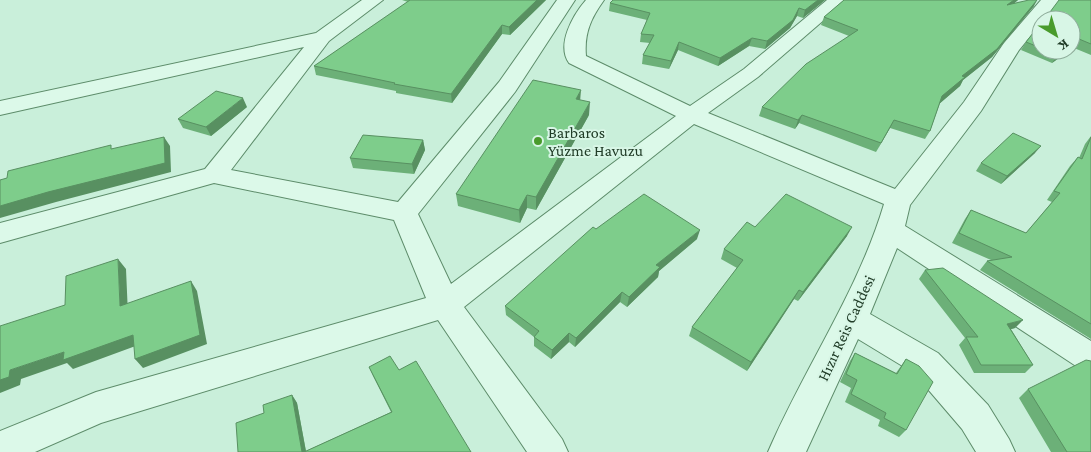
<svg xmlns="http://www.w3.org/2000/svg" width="1091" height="452" viewBox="0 0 1091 452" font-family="'Crimson Pro',serif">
	<rect width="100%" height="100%" fill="#c9efda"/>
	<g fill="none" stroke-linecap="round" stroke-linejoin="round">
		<defs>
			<path id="minor" d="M362 0H383L329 41 231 170 398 202 499 82 557 0H575L515 92 418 214 451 284 676 116 569 63C556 45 573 15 586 0H604C591 18 584 33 586 56L690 106 744 69 827 0H847L758 77 708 113 895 189 964 102 1004 43 1041 0H1060L1044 20H1041V23L1019 50 981 111 910 205 905 226 1091 341V372L1079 368 897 248 870 314 938 353 988 405 1009 439 1015 452H976L962 429 914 373 858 339 806 452H768C804 368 858 292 884 204L694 124 464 307 562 439 568 452H527L438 320 101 423 35 452H0V431L96 392 426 298 394 220 214 183 0 243V223L205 169 304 47 0 115V101L316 33Z"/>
		</defs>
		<use href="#minor" stroke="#5d8c6a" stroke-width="2"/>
		<use href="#minor" fill="#dcf9e9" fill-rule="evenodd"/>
	</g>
	<path fill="#6cb078" d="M402 0H546L510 35 502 34 452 103 396 93V91L316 75 314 66 408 2Z
		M825 0 803 18 797 16 790 28 765 49 749 46 718 66 678 50 669 69 642 64 643 55 650 43 640 42 641 34 647 20 609 11 610 3Z
		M844 0H1018L1014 3 1034 6 992 57 963 80 960 86 940 103 930 131 925 139 890 128 876 152 799 123 795 129 759 116 762 107 849 36 821 25 824 17Z
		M1091 0V55L1074 48Z
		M1041 23V50H1070L1052 63 1021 50 1026 42Z
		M247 107 211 136 183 128 178 119Z
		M589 115 536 210 527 208 520 223 458 206 456 194Z
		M1091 136V339L980 270 987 261 991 260 952 243 965 219 971 210 1026 233 1052 202 1047 200 1070 166 1078 157 1079 158 1085 144Z
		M423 140 425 150 414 174 353 168 350 158Z
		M1035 153 1001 184 976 171 981 163Z
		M755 227 847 236 798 301 794 299 747 371 689 336 692 327 737 268 721 259 724 249Z
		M596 229 697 239 659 271 658 277 627 307 620 302 575 347 569 342 551 359 534 346V337L506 315 505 306Z
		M925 270 1015 328 1011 329 1033 365 1025 373H974L959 345 965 338 919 279Z
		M855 353 896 373 906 359V430L899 437 878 426 880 420 845 402 851 388 840 382 850 361Z
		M369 367 399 370 471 452H238L264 413 292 395 297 403 306 451 391 412 373 376Z
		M1028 389 1091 452H1051L1019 398Z"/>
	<path fill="#589061" d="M537 0H546L510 35 509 27Z
		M818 0H825L803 18 805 10Z
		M1014 0H1018L1003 13 1007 5Z
		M1037 0 1034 6 992 57 963 80 960 86 938 105 942 96Z
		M799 8 797 16 790 28 765 49 767 41Z
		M502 25V34L452 103 451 94Z
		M752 38 749 46 718 66 720 58Z
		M1079 39 1074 48 1071 49V45Z
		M679 42 678 50 669 69 671 61Z
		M1064 50H1070L1052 63 1058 54Z
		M581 90 580 102 576 99Z
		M243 98 247 107 211 136 206 127Z
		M590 102 589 115 536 210V197Z
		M802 115 799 123 795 129 798 120Z
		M894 120 890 128 876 152 881 143Z
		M164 137 170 146 171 172 56 202 0 218V206Z
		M423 140 425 150 414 174 412 164Z
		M1041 146 1035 153 1001 184 1007 176Z
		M527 195V208L520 223 519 210Z
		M852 227 847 236 798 301 803 292Z
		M700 230 697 239 659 271 658 277 627 307 629 297 656 265Z
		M118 259 126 269 128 315 120 306Z
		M191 281 197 291 207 344 143 368 135 359Z
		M799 290 794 299 747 371 751 362Z
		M622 292 620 302 575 347 576 338Z
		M1023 320 1015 328 1000 332 1007 324Z
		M569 333V342L551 359 552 350Z
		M133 335 141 344 73 369 67 363 21 379 20 385 0 393V380L10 370 64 352Z
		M292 395 297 403 306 452H302Z"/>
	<path fill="#7ecd8b" stroke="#589061" d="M410 0H537L509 27 502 25 451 94 394 84 395 83 314 66Z
		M613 0H818L805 10 799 8 793 20 767 41 752 38 720 58 679 42 671 61 643 55 654 35 641 34 650 13 610 3Z
		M844 0H1014L1007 5 1029 0H1037L997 49 962 76 965 77 942 96 930 131 894 120 881 143 802 115 798 120 762 107 806 64 858 30 824 17Z
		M1059 0H1091V44L1079 39 1071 45V20H1044Z
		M1041 23V48L1026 42Z
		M1047 50H1064L1058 54Z
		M533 80 581 90 576 99 590 102 536 197 527 195 519 210 456 194Z
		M216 91 243 98 206 127 178 119Z
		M1013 133 1041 146 1007 176 981 163Z
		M363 135 423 140 412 164 350 158Z
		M164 137 165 163 48 192 0 206V180L7 178 8 171 111 145V149Z
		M1091 137V324L987 261 1012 257 959 233 971 210 1026 233 1060 193 1054 191 1078 157 1082 159Z
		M644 194 700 230 656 265 660 267 629 297 622 292 576 338 569 333 552 350 534 337 539 331 505 306 593 227 596 229Z
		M786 194 852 227 803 292 799 290 751 362 692 327 743 260 724 249 747 222 755 227Z
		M118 259 120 306 191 281 200 335 135 359 133 335 63 360 64 352 10 370 9 377 0 380V326L65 305 66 276Z
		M943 268 1023 320 1007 324 1033 365H981L966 337H978L925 270Z
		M855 353 897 374 906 359 919 366 933 382 906 430 884 418 886 413 851 394 857 380 846 374Z
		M390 356 399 370 416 361 471 452H304L392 412 369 367Z
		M1086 360 1091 361V452H1067L1028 389Z
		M292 395 302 452H238L236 423 264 413 263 405Z"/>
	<circle fill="#499b2c" stroke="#d8f6e6" stroke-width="2" cx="538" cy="141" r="5"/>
	<g text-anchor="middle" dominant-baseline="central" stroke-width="4" stroke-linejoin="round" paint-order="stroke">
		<g font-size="16" fill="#203c27" stroke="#d8f6e6" text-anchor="start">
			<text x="548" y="132">Barbaros<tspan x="548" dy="18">Yüzme Havuzu</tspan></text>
		</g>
		<g font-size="16" fill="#203c27" stroke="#d8f6e6">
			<text transform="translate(846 328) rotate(-65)">Hızır Reis Caddesi</text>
		</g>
	</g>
	<g transform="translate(1056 35) rotate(142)"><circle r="24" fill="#d8f6e6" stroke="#8eac9a"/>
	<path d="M0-4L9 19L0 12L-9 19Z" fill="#499b2c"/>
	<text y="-8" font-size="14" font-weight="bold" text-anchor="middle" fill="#203c27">K</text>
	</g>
</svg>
